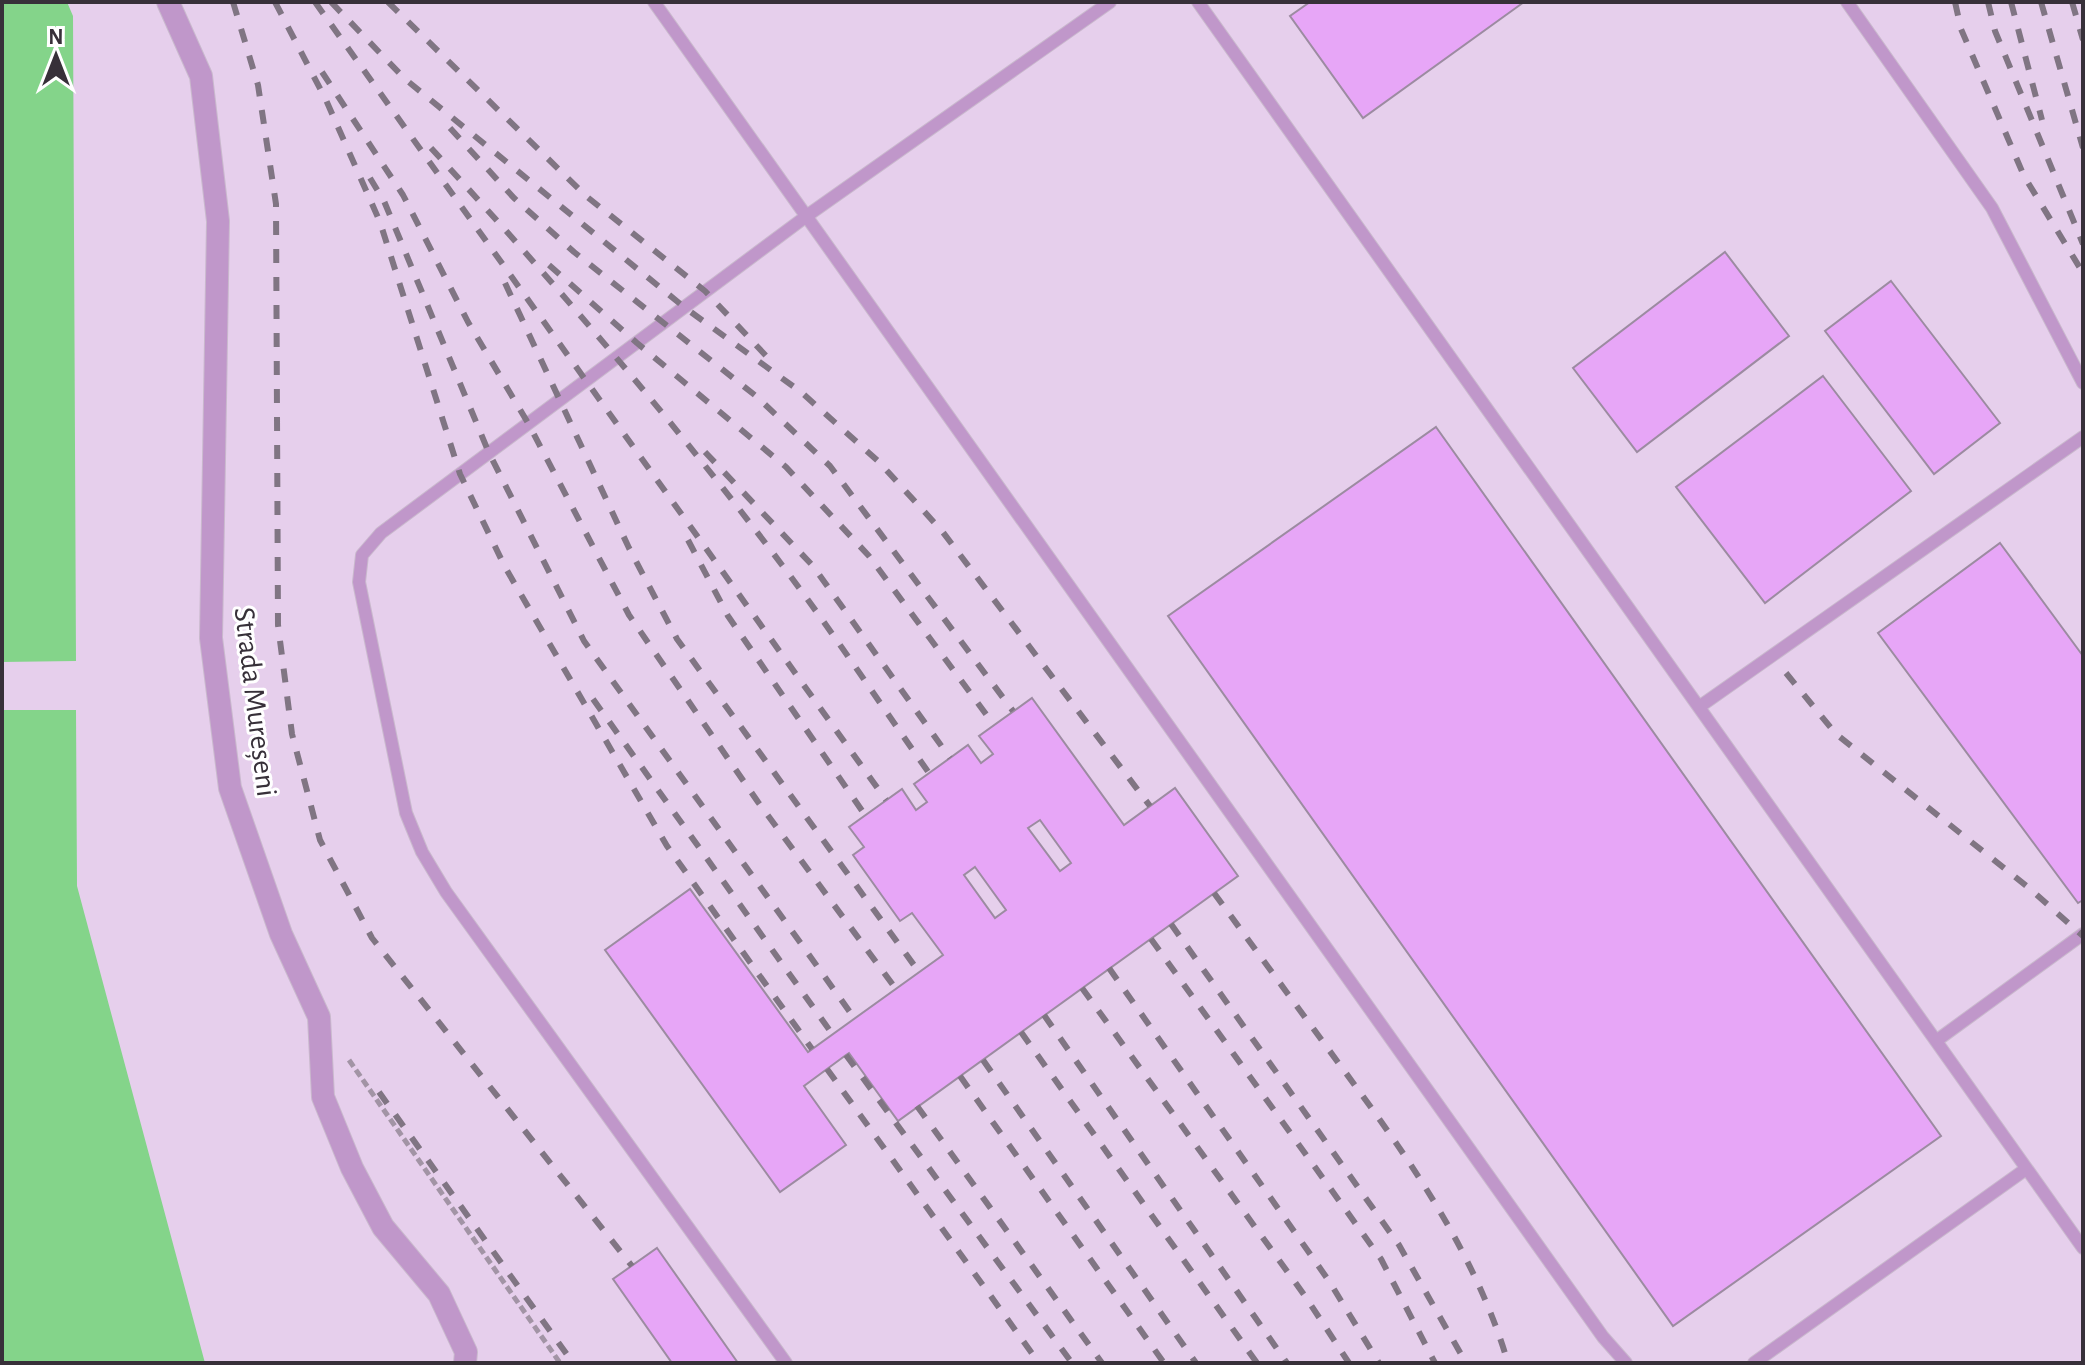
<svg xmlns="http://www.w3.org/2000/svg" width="2085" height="1365" viewBox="0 0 2085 1365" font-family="'Alegreya Sans',sans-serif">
	<rect width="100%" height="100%" fill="#eddbf2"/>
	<path fill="#e6cfec" d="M2 2H2083V1363H2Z"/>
	<path fill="#84d48a" d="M2 2H67L73 16 76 661 2 662Z
		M2 710H76L77 886 205 1363H2Z"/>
	<path fill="#e7a6f7" stroke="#9c8ba1" stroke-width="2" fill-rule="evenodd" d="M1310 2H1524L1363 118 1290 16Z
		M1725 252 1789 336 1637 452 1573 368Z
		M1891 281 2000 423 1934 474 1825 331Z
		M1823 376 1911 491 1765 603 1676 487Z
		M1436 427 1941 1136 1673 1326 1168 616Z
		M2000 543 2083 656V900L2078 903 1878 633Z
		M1032 698 1124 825 1175 788 1238 876 898 1121 849 1053 846 1055 804 1086 846 1145 780 1192 605 950 690 889 808 1052 943 955 912 913 900 921 853 855 864 847 849 827 902 789 916 810 927 802 914 784 968 745 981 763 993 754 979 736ZM1040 820 1071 863 1060 871 1028 828ZM975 867 1006 910 995 918 964 875Z
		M657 1248 738 1363H672L613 1279Z"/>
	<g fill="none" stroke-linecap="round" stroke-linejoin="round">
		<defs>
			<path id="service" d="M654 2 1603 1337 1626 1363
				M1198 2 2083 1248
				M1847 2 1992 208 2083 383
				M1699 707 2083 437
				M1936 1041 2083 934
				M786 1363 446 892 422 852 406 813 359 582 362 555 381 533 808 215 1110 2
				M1754 1363 2026 1169"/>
			<path id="minor" d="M168 2 201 76 218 221 211 638 230 788 281 934 319 1017 323 1097 352 1168 383 1227 439 1294 466 1352 465 1363"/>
		</defs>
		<use href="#service" stroke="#c9b9cd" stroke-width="14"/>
		<use href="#minor" stroke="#c9b9cd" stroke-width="24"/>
		<path stroke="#a294a5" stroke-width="5" stroke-dasharray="8 4" stroke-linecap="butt" d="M349 1060 560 1363"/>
		<use href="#service" stroke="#c097ca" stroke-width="12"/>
		<use href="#minor" stroke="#c097ca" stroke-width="22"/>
		<path stroke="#807583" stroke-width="6" stroke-dasharray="14 14" stroke-linecap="butt" d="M233 2 258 85 276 204 278 625 292 734 320 840 372 938 632 1266
			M275 2 326 100 380 222 460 474 505 567 667 846 812 1049
			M315 2 886 800
			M331 2 405 79 684 307 801 392 878 461 942 531 1150 806
			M388 2 586 196 705 291 770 360
			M1955 2 1961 29 2024 176 2083 273
			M1988 2 1995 31 2083 244
			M2011 2 2042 120
			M2041 2 2083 148
			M2072 2 2083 40
			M322 72 403 195 468 322 528 423 629 615 758 802 896 989
			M450 128 514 198 574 252 756 396 830 466 1013 711
			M431 148C554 282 673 420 782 565 833 632 880 704 929 773
			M370 178 384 201 489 453 584 641 855 1019
			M549 265 637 343 786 467 869 556 994 725
			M505 283 629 548 677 639 919 972
			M705 452 813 566 950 758
			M688 540 728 616 865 815
			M1786 673 1836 734 2029 888 2083 936
			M593 699 833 1035
			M1214 893C1255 949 1296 1005 1337 1061 1406 1154 1475 1251 1508 1363
			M1171 924 1399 1245 1466 1363
			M1151 939 1381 1259 1435 1363
			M1109 968 1329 1281 1379 1363
			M1082 988 1305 1296 1349 1363
			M1044 1015 1287 1363
			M1021 1032 1257 1363
			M846 1055 1072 1363
			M983 1060 1196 1363
			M827 1069 1039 1363
			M960 1076 1164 1363
			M379 1092 573 1363
			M917 1106 1102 1363"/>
	</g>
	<g text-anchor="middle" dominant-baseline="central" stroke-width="6" stroke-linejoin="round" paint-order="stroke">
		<g font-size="30" fill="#373039" stroke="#fff">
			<text transform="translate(255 702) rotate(83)">Strada Mureșeni</text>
		</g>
	</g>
	<rect width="2085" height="1365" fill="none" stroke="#373039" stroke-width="8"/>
	<g transform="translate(56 56)" stroke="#ffffff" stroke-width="6" paint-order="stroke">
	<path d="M0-6L14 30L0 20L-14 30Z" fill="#373039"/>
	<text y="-12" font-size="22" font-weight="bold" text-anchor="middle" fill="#373039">N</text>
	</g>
</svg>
